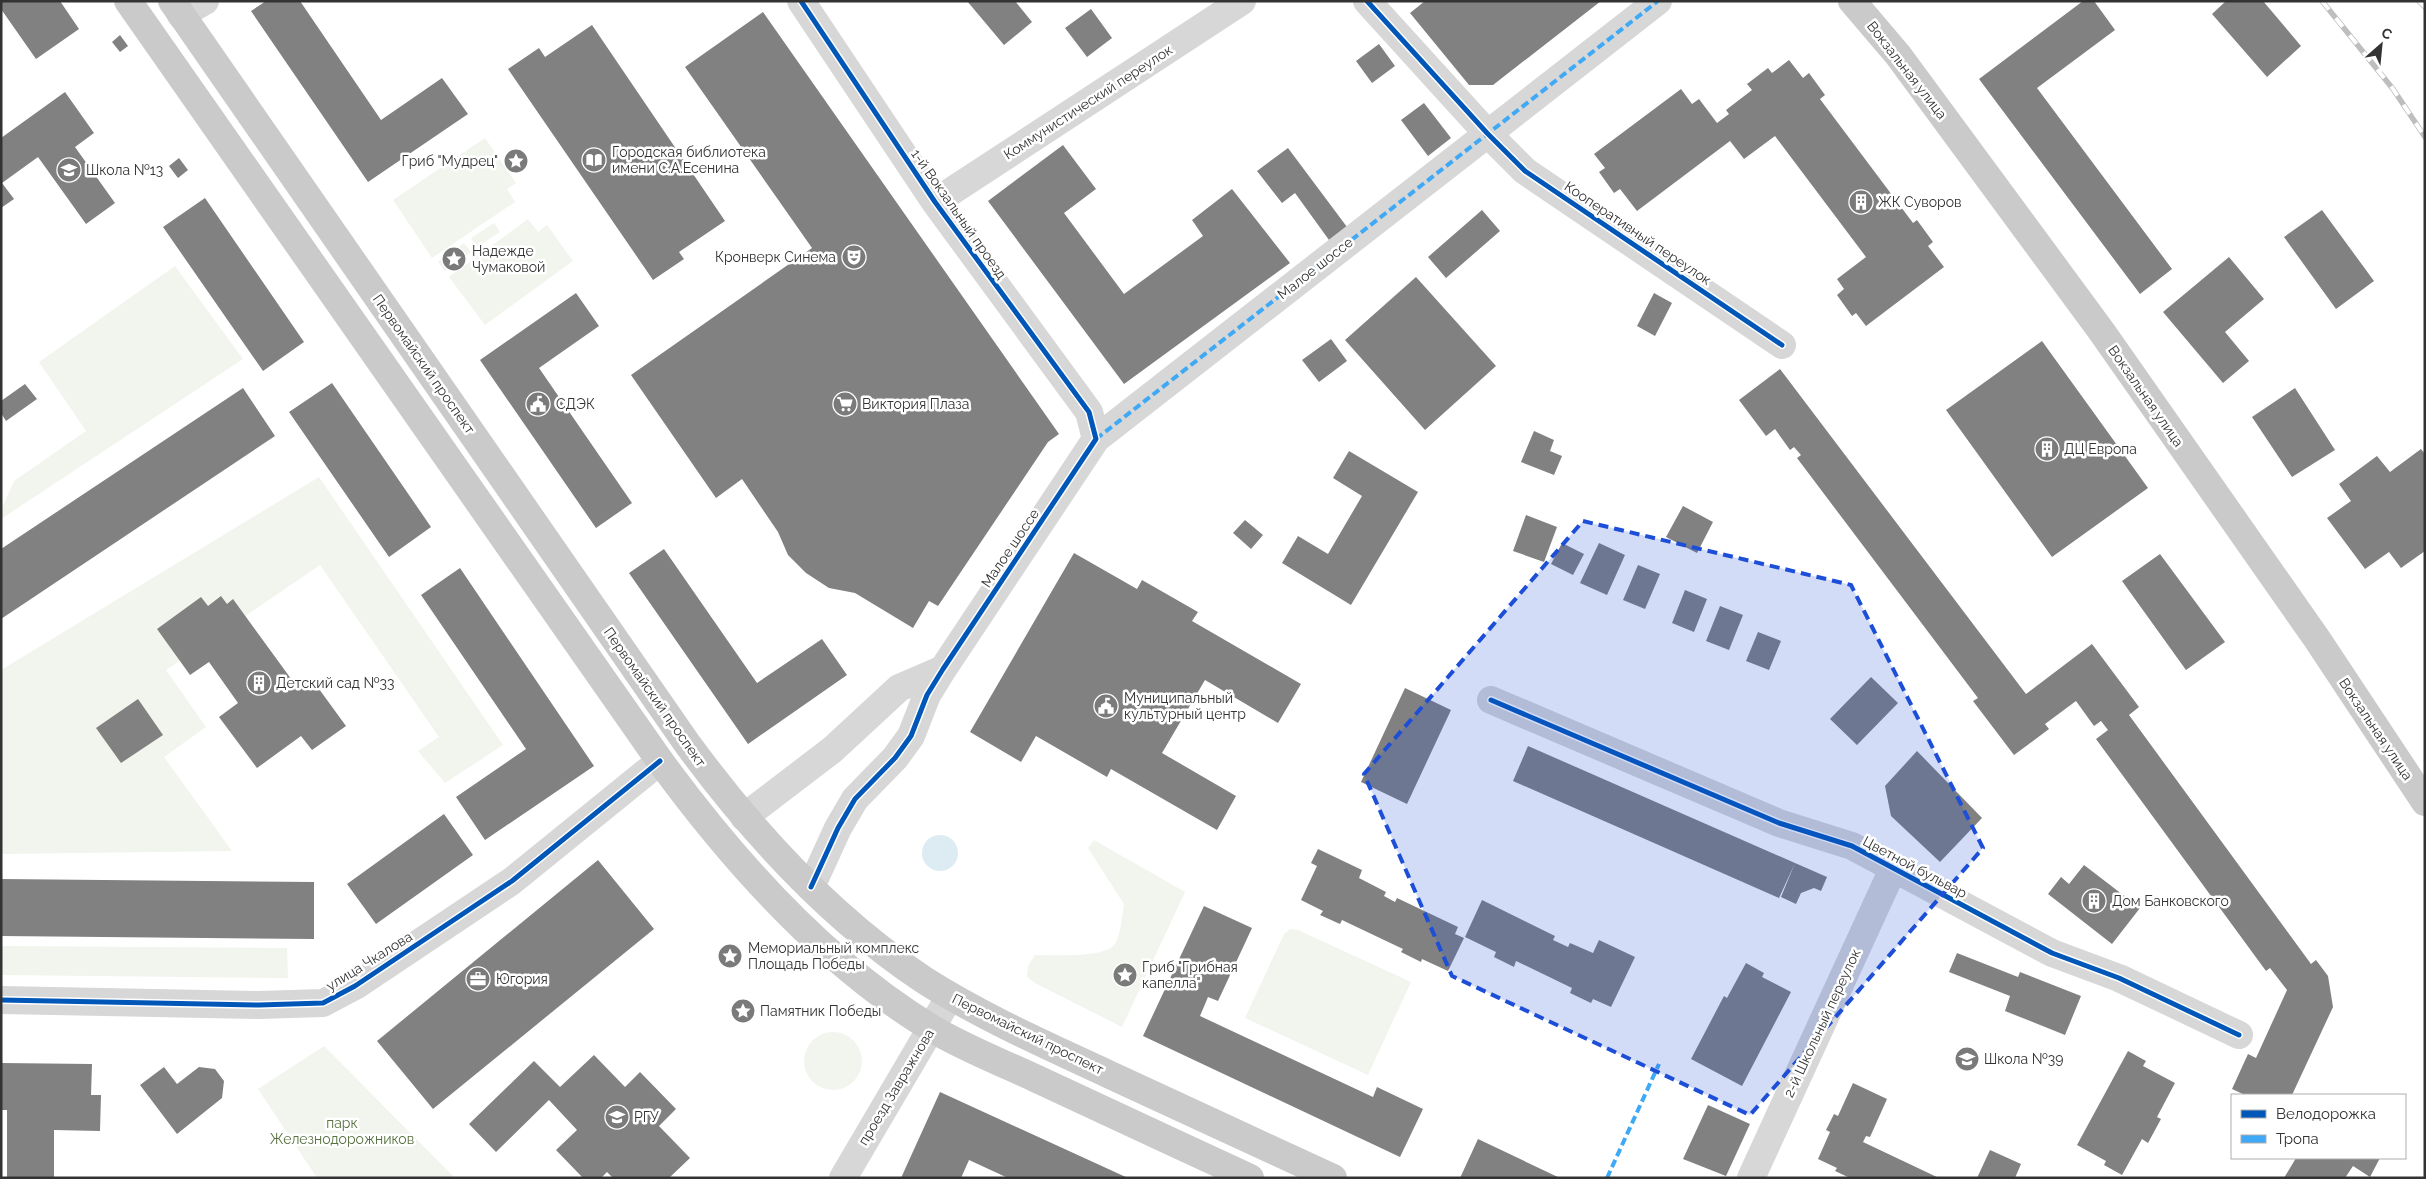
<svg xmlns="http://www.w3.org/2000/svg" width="2426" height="1179" viewBox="0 0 2426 1179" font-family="Raleway,sans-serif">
	<rect width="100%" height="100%" fill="#fff"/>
	<path fill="#f1f5ed" d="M485 138 516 183 507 189 515 202 432 258 393 200Z
		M528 219 538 232 547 225 573 261 485 325 449 277Z
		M494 223 500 232 477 247 471 238Z
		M464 243 471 252 445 271 438 262Z
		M175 266 243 359 1 519V510L14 481 86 431 39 362Z
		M319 477 503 745 445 783 418 751 439 737 320 565 166 670 206 727 164 757 232 851 1 854V670Z
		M1094 840 1185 892 1122 1027 1035 983 1027 977 1028 966 1035 955C1052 955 1104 958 1114 945 1121 936 1122 915 1124 904L1088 848Z
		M1290 929 1298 930 1411 982 1368 1075 1245 1018 1284 934Z
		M1 946 287 948 288 978 1 975Z
		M804 1061a29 29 0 1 1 58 0a29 29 0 1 1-58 0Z
		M324 1046 455 1178H317L258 1089Z"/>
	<path fill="#ddebf3" d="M922 853a18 18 0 1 1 36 0a18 18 0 1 1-36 0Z"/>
	<path fill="#818181" d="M1 1H60L79 29 36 59 1 9Z
		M266 1H300L381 120 442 78 468 114 368 182 251 11Z
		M967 1H1015L1032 22 1004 45Z
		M1425 1H1601L1493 85H1469L1410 13Z
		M2083 1H2094L2115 30 2037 88 2172 269 2140 294 1979 79Z
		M2226 1H2263L2301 46 2267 77 2212 14Z
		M1091 9 1112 38 1087 57 1065 28Z
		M763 12 1059 434 1048 442 938 606 929 601 913 628 855 593 829 588 806 573 788 555 778 532 742 479 716 498 631 375 812 248 685 67Z
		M592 25 725 221 679 252 684 259 653 280 508 69 539 48 545 57Z
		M120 35 128 46 120 52 112 42Z
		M1379 44 1395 66 1372 83 1356 61Z
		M1789 60 1803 78 1809 73 1825 95 1820 99 1913 223 1917 220 1933 242 1928 246 1944 267 1866 326 1856 313 1852 316 1837 295 1844 289 1837 279 1866 257 1775 136 1744 159 1730 141 1637 211 1620 189 1614 193 1599 172 1605 168 1594 154 1681 89 1692 104 1699 99 1717 123 1729 114 1726 110 1752 90 1747 84 1768 68 1772 73Z
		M65 92 94 133 75 147 115 203 86 224 38 157 2 183 14 199 1 208V138Z
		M1424 103 1451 138 1428 156 1401 120Z
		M1063 145 1096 189 1064 213 1124 294 1203 236 1192 220 1232 189 1290 263 1124 384 988 201Z
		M1288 148 1347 227 1329 240 1295 193 1282 203 1257 171Z
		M179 158 188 170 178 178 169 166Z
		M205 198 304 342 263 371 163 227Z
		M1482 210 1500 231 1446 278 1428 257Z
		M2322 210 2374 281 2336 309 2284 237Z
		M2229 257 2264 299 2225 332 2249 361 2223 383 2163 312Z
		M1416 277 1496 366 1425 430 1345 340Z
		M576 293 599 326 539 368 632 503 596 528 480 360Z
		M1654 293 1672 303 1655 336 1637 326Z
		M1331 339 1347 361 1319 382 1302 360Z
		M2042 341 2148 488 2052 557 1946 410Z
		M1780 369 2026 694 2092 644 2139 707 2129 715 2311 964 2316 960 2328 976 2333 1007 2292 1095H2245L2232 1089 2248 1054 2256 1058 2287 990 2270 968 2266 971 2096 739 2108 730 2101 721 2094 726 2076 701 2045 724 2049 729 2014 755 1973 701 1978 698 1797 458 1801 455 1794 447 1790 450 1775 429 1766 436 1739 400Z
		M332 383 431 527 389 557 289 412Z
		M25 384 37 399 6 421 1 413V401Z
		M243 388 275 436 1 619V549Z
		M2295 388 2335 450 2292 477 2252 417Z
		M1534 431 1554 440 1550 451 1562 456 1554 475 1521 462Z
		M2421 449 2425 454V551L2401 568 2389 552 2365 569 2327 518 2351 501 2339 484 2377 456 2390 472Z
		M1349 451 1418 492 1351 605 1282 563 1298 536 1328 554 1362 496 1333 478Z
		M1683 506 1713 522 1697 553 1666 537Z
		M1526 515 1557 527 1544 562 1513 551Z
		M1245 520 1263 535 1251 549 1233 533Z
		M1562 543 1584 554 1573 575 1551 564Z
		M1599 543 1625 555 1607 595 1580 583Z
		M664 549 757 683 822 639 847 675 748 744 629 573Z
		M1074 553 1137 589 1142 580 1198 612 1192 621 1301 684 1278 723 1205 680 1162 753 1236 796 1217 830 1111 769 1107 777 1036 736 1021 762 970 732Z
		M2160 554 2225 642 2186 670 2122 581Z
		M1638 565 1660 574 1645 609 1623 600Z
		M460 568 594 766 485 840 456 797 526 749 421 595Z
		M1685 590 1707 599 1694 632 1672 623Z
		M221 596 227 604 233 599 297 687 311 678 346 726 312 750 301 736 257 768 219 717 238 703 209 662 190 675 157 629 201 597 208 606Z
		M1720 606 1743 615 1729 650 1706 641Z
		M1758 632 1781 641 1769 670 1746 661Z
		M1871 677 1898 703 1857 745 1830 719Z
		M1405 688 1451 710 1407 804 1361 782Z
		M138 699 163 735 121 763 96 728Z
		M1528 746 1795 863 1779 898 1513 781Z
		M1917 751 1982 818 1940 862 1891 816 1885 786Z
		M444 814 473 855 376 924 347 884Z
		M1318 849 1362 870 1359 878 1386 892 1384 896 1395 902 1397 898 1458 927 1455 934 1464 938 1448 971 1422 959 1421 962 1401 952 1403 949 1342 920 1340 924 1320 915 1323 911 1301 900 1317 866 1311 863Z
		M598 860 654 929 433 1109 377 1041Z
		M1795 863 1827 877 1821 891 1814 888 1801 893 1796 904 1781 897Z
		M2084 865 2140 908 2112 944 2048 894 2061 877 2069 884Z
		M1 879 314 882V939L1 936Z
		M1482 900 1555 936 1553 940 1568 947 1570 943 1593 953 1599 940 1635 957 1611 1007 1593 999 1591 1003 1570 993 1572 988 1516 961 1514 967 1494 957 1496 952 1465 937Z
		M1204 906 1252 928 1218 1001 1208 997 1200 1016 1373 1097 1377 1087 1423 1109 1400 1157 1143 1036Z
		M1957 953 2018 977 2020 972 2081 996 2065 1035 2005 1011 2010 996 1949 972Z
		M1746 963 1764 973 1762 977 1791 992 1742 1086 1691 1059 1724 996 1727 998Z
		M2128 1051 2146 1061 2143 1066 2175 1083 2157 1117 2161 1119 2148 1143 2142 1139 2122 1175 2104 1165 2106 1161 2077 1145Z
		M594 1055 625 1087 640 1072 676 1109 659 1126 690 1158 669 1178H613L607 1172 601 1178H583L556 1150 577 1130 549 1100 496 1152 469 1124 534 1061 560 1087Z
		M1 1063 92 1064 91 1095H101L100 1131 54 1130V1178H7V1110H1Z
		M164 1067 177 1084 199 1067 215 1069 224 1081 222 1098 177 1134 140 1085Z
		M1853 1083 1887 1099 1870 1137 1866 1136 1863 1142 1939 1178H1850L1835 1171 1837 1168 1818 1159 1830 1132 1826 1130 1834 1114 1838 1116Z
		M940 1092 1128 1178H1008L969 1160 961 1178H901Z
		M1708 1105 1750 1124 1726 1176 1683 1159Z
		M1478 1139 1560 1178H1460Z
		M1990 1150 2021 1164 2015 1178H1977Z
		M2296 1158H2380L2370 1177 2353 1166 2345 1178H2284Z"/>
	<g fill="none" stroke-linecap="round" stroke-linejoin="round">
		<path stroke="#d7d7d7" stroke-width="28" d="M801 1 935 202 1089 412 1096 439
			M1367 1 1487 133 1525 171 1782 345
			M181 15 205 1
			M935 202 1242 1
			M1491 700 1779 823 1852 846 2052 953 2119 978 2239 1035
			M744 817 832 750 899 688 943 669
			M811 887 838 828 855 799 895 758 911 736 927 695 943 669 1096 439 1658 1
			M1 1000 259 1005 323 1003 355 986 512 881 660 761
			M843 1178 950 996
			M1751 1178 1893 869"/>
		<path stroke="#cacaca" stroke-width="28" d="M128 1 660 761C733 861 824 963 931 1028 964 1048 1001 1062 1037 1079 1107 1112 1179 1145 1250 1178
			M172 1 686 742C751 831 832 919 924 980 982 1017 1046 1045 1108 1074 1183 1109 1258 1143 1333 1178
			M1852 1 1898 55 2102 332 2317 639 2425 802"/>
		<defs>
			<path id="rail" d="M2322 1 2393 89 2425 137
				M2419 1 2425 7"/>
		</defs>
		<use href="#rail" stroke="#bebebe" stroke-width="5.5"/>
		<use href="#rail" stroke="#fff" stroke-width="4" stroke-dasharray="11" stroke-linecap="butt"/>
		<path stroke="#3fa9f5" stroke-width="4" stroke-dasharray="8 4" stroke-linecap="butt" d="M1096 439 1658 1
			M1607 1178 1659 1064"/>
		<defs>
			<path id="cycleway" d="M801 1 935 202 1089 412 1096 439 943 669 927 695 911 736 895 758 855 799 838 828 811 887
				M1367 1 1487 133 1525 171 1782 345
				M1491 700 1779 823 1852 846 2052 953 2119 978 2239 1035
				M1 1000 259 1005 323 1003 355 986 512 881 660 761"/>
		</defs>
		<use href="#cycleway" stroke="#fff" stroke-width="8"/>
		<use href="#cycleway" stroke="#0057b8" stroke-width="5"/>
	</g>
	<path fill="#1d4ed8" fill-opacity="0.2" stroke="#1d4ed8" stroke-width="4" stroke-dasharray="10 6" stroke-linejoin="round" d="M1583 521 1851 585 1983 848 1750 1115 1452 976 1364 774Z"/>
	<defs>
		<symbol id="library-disc" viewBox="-11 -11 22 22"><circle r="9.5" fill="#7a7a7a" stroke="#fff"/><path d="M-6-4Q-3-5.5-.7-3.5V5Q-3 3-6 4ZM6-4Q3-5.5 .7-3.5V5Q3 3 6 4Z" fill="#fff"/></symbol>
		<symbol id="sight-disc" viewBox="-11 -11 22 22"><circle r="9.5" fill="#7a7a7a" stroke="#fff"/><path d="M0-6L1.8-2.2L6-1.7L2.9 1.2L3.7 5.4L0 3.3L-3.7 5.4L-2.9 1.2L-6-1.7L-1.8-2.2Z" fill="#fff"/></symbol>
		<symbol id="school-disc" viewBox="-11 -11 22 22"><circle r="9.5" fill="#7a7a7a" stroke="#fff"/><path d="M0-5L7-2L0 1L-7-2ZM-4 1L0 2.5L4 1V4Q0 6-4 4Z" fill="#fff"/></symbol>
		<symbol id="building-disc" viewBox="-11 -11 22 22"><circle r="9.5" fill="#7a7a7a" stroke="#fff"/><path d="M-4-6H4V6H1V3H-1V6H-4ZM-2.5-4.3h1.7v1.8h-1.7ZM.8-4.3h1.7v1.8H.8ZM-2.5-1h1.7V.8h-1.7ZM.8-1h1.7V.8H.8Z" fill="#fff"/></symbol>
		<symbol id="theatre-disc" viewBox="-11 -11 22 22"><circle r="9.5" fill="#7a7a7a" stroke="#fff"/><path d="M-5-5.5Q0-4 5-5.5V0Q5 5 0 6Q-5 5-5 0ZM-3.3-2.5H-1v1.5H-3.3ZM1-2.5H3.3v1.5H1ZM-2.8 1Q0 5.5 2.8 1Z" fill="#fff"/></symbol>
		<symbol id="civic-disc" viewBox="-11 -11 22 22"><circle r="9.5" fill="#7a7a7a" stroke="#fff"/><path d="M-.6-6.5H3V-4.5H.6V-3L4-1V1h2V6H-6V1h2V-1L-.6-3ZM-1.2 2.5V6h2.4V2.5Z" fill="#fff"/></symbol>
		<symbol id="supermarket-disc" viewBox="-11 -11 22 22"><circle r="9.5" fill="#7a7a7a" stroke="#fff"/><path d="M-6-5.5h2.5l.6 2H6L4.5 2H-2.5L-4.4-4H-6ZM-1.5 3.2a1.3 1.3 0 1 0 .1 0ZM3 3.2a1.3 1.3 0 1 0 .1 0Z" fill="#fff"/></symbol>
		<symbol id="office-disc" viewBox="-11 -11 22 22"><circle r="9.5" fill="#7a7a7a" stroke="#fff"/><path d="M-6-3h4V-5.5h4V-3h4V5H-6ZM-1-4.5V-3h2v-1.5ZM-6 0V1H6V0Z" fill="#fff"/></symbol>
		<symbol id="university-disc" viewBox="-11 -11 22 22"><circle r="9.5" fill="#7a7a7a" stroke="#fff"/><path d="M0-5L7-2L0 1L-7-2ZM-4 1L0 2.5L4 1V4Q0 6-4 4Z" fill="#fff"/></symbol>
	</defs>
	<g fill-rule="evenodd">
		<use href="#library-disc" x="580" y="146" width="28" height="28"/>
		<use href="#sight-disc" x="502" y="147" width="28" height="28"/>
		<use href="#school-disc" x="55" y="156" width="28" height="28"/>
		<use href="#building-disc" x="1847" y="188" width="28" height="28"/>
		<use href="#theatre-disc" x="840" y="243" width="28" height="28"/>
		<use href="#sight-disc" x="440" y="245" width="28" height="28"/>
		<use href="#civic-disc" x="524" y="390" width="28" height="28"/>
		<use href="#supermarket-disc" x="831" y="390" width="28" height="28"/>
		<use href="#building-disc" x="2033" y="435" width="28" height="28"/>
		<use href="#building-disc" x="245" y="669" width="28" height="28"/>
		<use href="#civic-disc" x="1092" y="692" width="28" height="28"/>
		<use href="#building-disc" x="2080" y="887" width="28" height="28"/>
		<use href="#sight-disc" x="716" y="942" width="28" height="28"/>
		<use href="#sight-disc" x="1111" y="961" width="28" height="28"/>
		<use href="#office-disc" x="464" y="965" width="28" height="28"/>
		<use href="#sight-disc" x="729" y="997" width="28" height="28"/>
		<use href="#school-disc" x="1953" y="1045" width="28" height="28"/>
		<use href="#university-disc" x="603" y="1103" width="28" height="28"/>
	</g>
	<g text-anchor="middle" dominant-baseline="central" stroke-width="5" stroke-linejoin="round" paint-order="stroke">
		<g font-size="14" fill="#333" stroke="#fff">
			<text transform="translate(1907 70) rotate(52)">Вокзальная улица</text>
			<text transform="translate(1088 102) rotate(-33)">Коммунистический переулок</text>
			<text transform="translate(959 214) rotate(55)">1-й Вокзальный проезд</text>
			<text transform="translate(1638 233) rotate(34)">Кооперативный переулок</text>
			<text transform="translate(1315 268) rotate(-38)">Малое шоссе</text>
			<text transform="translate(424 364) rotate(55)">Первомайский проспект</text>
			<text transform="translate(2146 396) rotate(55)">Вокзальная улица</text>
			<text transform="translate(1010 548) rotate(-56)">Малое шоссе</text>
			<text transform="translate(655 697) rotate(55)">Первомайский проспект</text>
			<text transform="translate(2376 729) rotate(56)">Вокзальная улица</text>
			<text transform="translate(1915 867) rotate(28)">Цветной бульвар</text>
			<text transform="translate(369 961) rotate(-32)">улица Чкалова</text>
			<text transform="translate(1822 1023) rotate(-65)">2-й Школьный переулок</text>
			<text transform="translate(1028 1034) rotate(26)">Первомайский проспект</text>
			<text transform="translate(896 1087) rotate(-59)">проезд Завражнова</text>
		</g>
		<g font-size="14" fill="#333" stroke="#fff" text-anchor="start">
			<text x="612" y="152">Городская библиотека<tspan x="612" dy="16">имени С.А.Есенина</tspan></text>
			<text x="498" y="161" text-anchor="end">Гриб "Мудрец"</text>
			<text x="86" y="170">Школа №13</text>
			<text x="1878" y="202">ЖК Суворов</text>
			<text x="472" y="251">Надежде<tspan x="472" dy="16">Чумаковой</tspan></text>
			<text x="836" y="257" text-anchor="end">Кронверк Синема</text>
			<text x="556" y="404">СДЭК</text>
			<text x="862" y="404">Виктория Плаза</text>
			<text x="2064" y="449">ДЦ Европа</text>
			<text x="276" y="683">Детский сад №33</text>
			<text x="1124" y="698">Муниципальный<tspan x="1124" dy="16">культурный центр</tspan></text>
			<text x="2112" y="901">Дом Банковского</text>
			<text x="748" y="948">Мемориальный комплекс<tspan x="748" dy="16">Площадь Победы</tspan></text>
			<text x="1142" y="967">Гриб "Грибная<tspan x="1142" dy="16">капелла"</tspan></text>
			<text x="496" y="979">Югория</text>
			<text x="760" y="1011">Памятник Победы</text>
			<text x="1984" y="1059">Школа №39</text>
			<text x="634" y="1117">РГУ</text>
		</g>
		<g font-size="14" fill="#56703f" stroke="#fff">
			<text x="342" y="1123">парк<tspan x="342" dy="16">Железнодорожников</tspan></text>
		</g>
	</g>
	<rect width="2426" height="1179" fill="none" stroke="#333333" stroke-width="5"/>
	<rect x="2231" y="1094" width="175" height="65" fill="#ffffff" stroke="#adadad"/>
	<rect x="2241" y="1110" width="25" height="8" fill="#0057b8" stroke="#adadad"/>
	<text x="2276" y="1119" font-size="15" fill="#333333">Велодорожка</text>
	<rect x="2241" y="1135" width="25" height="8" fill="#3fa9f5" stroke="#adadad"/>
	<text x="2276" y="1144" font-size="15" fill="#333333">Тропа</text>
	<g transform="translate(2381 45) rotate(27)" stroke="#ffffff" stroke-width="4" paint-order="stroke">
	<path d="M0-4L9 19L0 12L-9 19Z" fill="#333333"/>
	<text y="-8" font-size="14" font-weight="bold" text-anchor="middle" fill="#333333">С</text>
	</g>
</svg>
